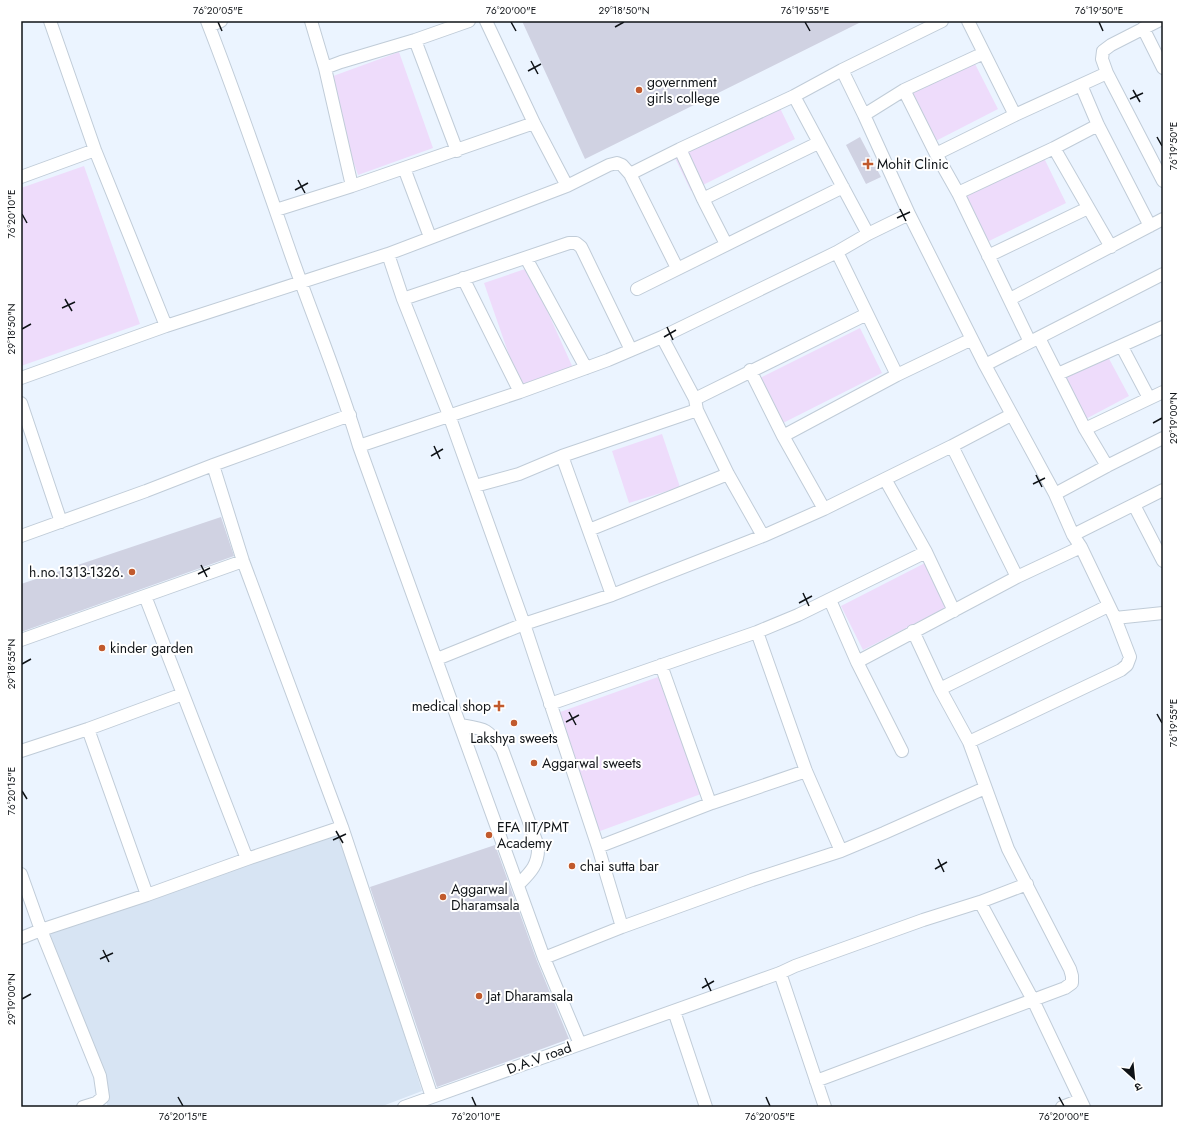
<svg xmlns="http://www.w3.org/2000/svg" width="1184" height="1128" viewBox="0 0 1184 1128" font-family="Jost,'Noto Sans Devanagari',sans-serif">
	<rect width="100%" height="100%" fill="#ebf4ff"/>
	<path fill="#d7e4f3" d="M341 832 422 1091 380 1107H108L44 935Z"/>
	<path fill="#eedcfb" d="M399 52 433 148 358 175 325 79Z
		M973 60 998 109 926 146 901 97Z
		M778 104 795 139 691 191 674 156Z
		M1043 156 1066 203 981 245 957 198Z
		M84 166 140 324 21 366V188Z
		M528 268 573 368 520 387 484 283Z
		M860 328 882 373 783 423 760 378Z
		M1107 355 1129 396 1082 421 1061 379Z
		M662 434 680 487 629 503 612 451Z
		M927 562 949 606 863 650 841 606Z
		M658 677 701 794 592 834 549 716Z"/>
	<path fill="#d0d2e2" d="M522 21H863L585 159Z
		M860 137 881 177 866 184 846 145Z
		M221 517 234 556 21 632V584Z
		M495 845 537 961 569 1039 437 1087 370 887Z"/>
	<g fill="none" stroke-linecap="round" stroke-linejoin="round">
		<defs>
			<path id="minor" d="M50 21 95 150 166 326
				M207 21C236 95 262 171 288 246 311 313 339 378 359 446L544 958 580 1044
				M311 21 325 68 352 186
				M486 21 534 123 567 186
				M968 21 1015 115
				M1158 21 1111 45 1103 51 1102 59 1107 73 1163 181
				M209 26 221 21
				M1143 28 1163 68
				M415 40 457 151
				M325 68 341 62 415 40 469 21
				M842 70 864 115 909 214 985 365 1055 494 1073 535 1081 547 1115 618 1130 657 1127 665 1121 670 969 742
				M1081 85 1098 125 1150 226
				M904 90 936 154 958 193 1030 342
				M794 96 868 234
				M864 115 904 90 984 53
				M1054 148 1111 247
				M680 149 703 199 726 244
				M936 154 1015 115 1107 73
				M404 168 430 237
				M630 174 680 149 794 96 842 70 942 21
				M21 177 95 150
				M958 193 1054 148 1098 125
				M703 199 818 143
				M276 210 352 186 534 123
				M837 252 897 375
				M388 254 403 299 449 415 524 624 598 847 622 927
				M988 256 1088 208
				M526 258 586 368
				M463 278 520 392
				M637 289 843 187
				M403 299 569 243H576L581 247 584 253 631 350
				M1010 299 1163 219
				M662 337 695 399 697 410 728 474 763 536
				M1039 338 1085 429 1107 466
				M1122 347 1149 398
				M985 365 1163 274
				M750 370 783 436 824 509
				M1058 374 1163 327
				M21 378 166 326 388 254 567 186 609 165 617 163 622 165 630 174 677 268
				M695 399 867 314
				M21 403 61 522
				M1085 429 1163 392
				M783 436 897 375 972 339
				M359 446 520 392 608 360 662 337 837 252 868 234 909 214
				M952 446 1017 577
				M562 456 612 595
				M213 465 243 561 342 827 432 1097
				M885 479 926 552 954 611
				M475 486 519 474 562 456 697 410
				M1055 494 1107 466 1163 438
				M1134 505 1163 561
				M589 530 728 474
				M1073 535 1163 490
				M21 536 146 491 213 465 350 415
				M145 596 247 859
				M830 600 857 662 902 751
				M1115 618 1163 613
				M757 632 806 771 841 851
				M21 640 243 561
				M437 659 524 624 612 595 763 536 824 509 952 446 1011 415
				M857 662 1017 577 1081 547
				M661 665 710 803
				M940 689 1108 606
				M550 704 757 632 798 615 926 552
				M460 725C485 729 487 728 502 749L538 846C539 865 530 873 518 885
				M88 729 147 895
				M21 751 88 729 183 694
				M598 847 712 803 806 771
				M21 874 41 930 100 1076 103 1097 96 1103 83 1107
				M980 902 1033 1000 1084 1107
				M21 938 41 930 147 895 247 859 342 827
				M544 958 622 927 752 880 841 851 884 833 985 788
				M780 973 825 1107
				M674 1011 706 1107
				M816 1081 1065 988 1072 983V976L1070 969 1008 849 969 742 940 689 913 631
				M404 1107 780 973 795 966 923 920 980 902 1027 884
				M1062 1107 1080 1100"/>
		</defs>
		<use href="#minor" stroke="#c0ccd8" stroke-width="14"/>
		<use href="#minor" stroke="#fff" stroke-width="12"/>
	</g>
	<path fill="none" stroke="#0f1317" stroke-width="1.5" d="M218 22 222 31M511 22 516 31M805 22 810 31M1099 22 1103 31M615 27 624 22M531 61 538 74M528 71 541 64M1133 90 1140 102M1130 99 1143 93M1157 137 1162 146M298 180 305 193M295 190 308 183M900 209 906 221M22 214 27 223M897 218 910 212M65 299 72 311M62 308 75 302M667 327 673 340M22 329 31 324M664 337 676 330M1153 423 1162 418M434 446 440 459M431 456 443 449M1036 475 1042 487M1033 484 1045 478M201 565 207 577M198 574 210 568M803 593 809 606M799 603 812 596M22 664 31 659M569 712 576 725M1157 714 1162 723M566 722 579 715M22 791 27 799M336 831 343 843M333 840 346 834M938 859 944 872M935 869 947 862M103 950 109 962M100 959 113 953M705 978 711 991M702 988 714 981M22 999 31 994M178 1097 183 1106M472 1097 476 1106M766 1097 770 1106M1059 1097 1064 1106"/>
	<g fill="#c15a2d" stroke="#fff" stroke-width="1.5">
		<circle cx="639" cy="90" r="4"/>
		<path d="M866 158h4v4h4v4h-4v4h-4v-4h-4v-4h4z"/>
		<circle cx="132" cy="572" r="4"/>
		<circle cx="102" cy="648" r="4"/>
		<path d="M497 700h4v4h4v4h-4v4h-4v-4h-4v-4h4z"/>
		<circle cx="514" cy="723" r="4"/>
		<circle cx="534" cy="763" r="4"/>
		<circle cx="489" cy="835" r="4"/>
		<circle cx="572" cy="866" r="4"/>
		<circle cx="443" cy="897" r="4"/>
		<circle cx="479" cy="996" r="4"/>
	</g>
	<g text-anchor="middle" dominant-baseline="central" stroke-width="4" stroke-linejoin="round" paint-order="stroke">
		<g font-size="14" fill="#0f1317" stroke="#fff" text-anchor="start">
			<text x="647" y="82">government<tspan x="647" dy="16">girls college</tspan></text>
			<text x="877" y="164">Mohit Clinic</text>
			<text x="124" y="572" text-anchor="end">h.no.1313-1326.</text>
			<text x="110" y="648">kinder garden</text>
			<text x="491" y="706" text-anchor="end">medical shop</text>
			<text x="514" y="738" text-anchor="middle">Lakshya sweets</text>
			<text x="542" y="763">Aggarwal sweets</text>
			<text x="497" y="827">EFA IIT/PMT<tspan x="497" dy="16">Academy</tspan></text>
			<text x="580" y="866">chai sutta bar</text>
			<text x="451" y="889">Aggarwal<tspan x="451" dy="16">Dharamsala</tspan></text>
			<text x="487" y="996">Jat Dharamsala</text>
		</g>
		<g font-size="14" fill="#0f1317" stroke="#fff">
			<text transform="translate(539 1058) rotate(-20)">D.A.V road</text>
		</g>
	</g>
	<rect width="1184" height="1128" fill="none" stroke="#ffffff" stroke-width="44"/>
	<g transform="translate(1134 1078) rotate(153)" stroke="#ffffff" stroke-width="3" paint-order="stroke">
	<path d="M0-3L7 15L0 10L-7 15Z" fill="#0f1317"/>
	<text y="-6" font-size="11" font-weight="bold" text-anchor="middle" fill="#0f1317">उ</text>
	</g>
	<rect x="22" y="22" width="1140" height="1084" fill="none" stroke="#0f1317" stroke-width="1.5"/>
	<g font-size="10" text-anchor="middle" fill="#0f1317">
		<text x="218" y="14">76°20'05"E</text>
		<text x="511" y="14">76°20'00"E</text>
		<text x="624" y="14">29°18'50"N</text>
		<text x="805" y="14">76°19'55"E</text>
		<text x="1099" y="14">76°19'50"E</text>
		<text transform="translate(1173 146) rotate(-90)" y="4">76°19'50"E</text>
		<text transform="translate(11 214) rotate(-90)" y="4">76°20'10"E</text>
		<text transform="translate(11 329) rotate(-90)" y="4">29°18'50"N</text>
		<text transform="translate(1173 418) rotate(-90)" y="4">29°19'00"N</text>
		<text transform="translate(11 664) rotate(-90)" y="4">29°18'55"N</text>
		<text transform="translate(1173 723) rotate(-90)" y="4">76°19'55"E</text>
		<text transform="translate(11 791) rotate(-90)" y="4">76°20'15"E</text>
		<text transform="translate(11 999) rotate(-90)" y="4">29°19'00"N</text>
		<text x="183" y="1120">76°20'15"E</text>
		<text x="476" y="1120">76°20'10"E</text>
		<text x="770" y="1120">76°20'05"E</text>
		<text x="1064" y="1120">76°20'00"E</text>
	</g>
</svg>
